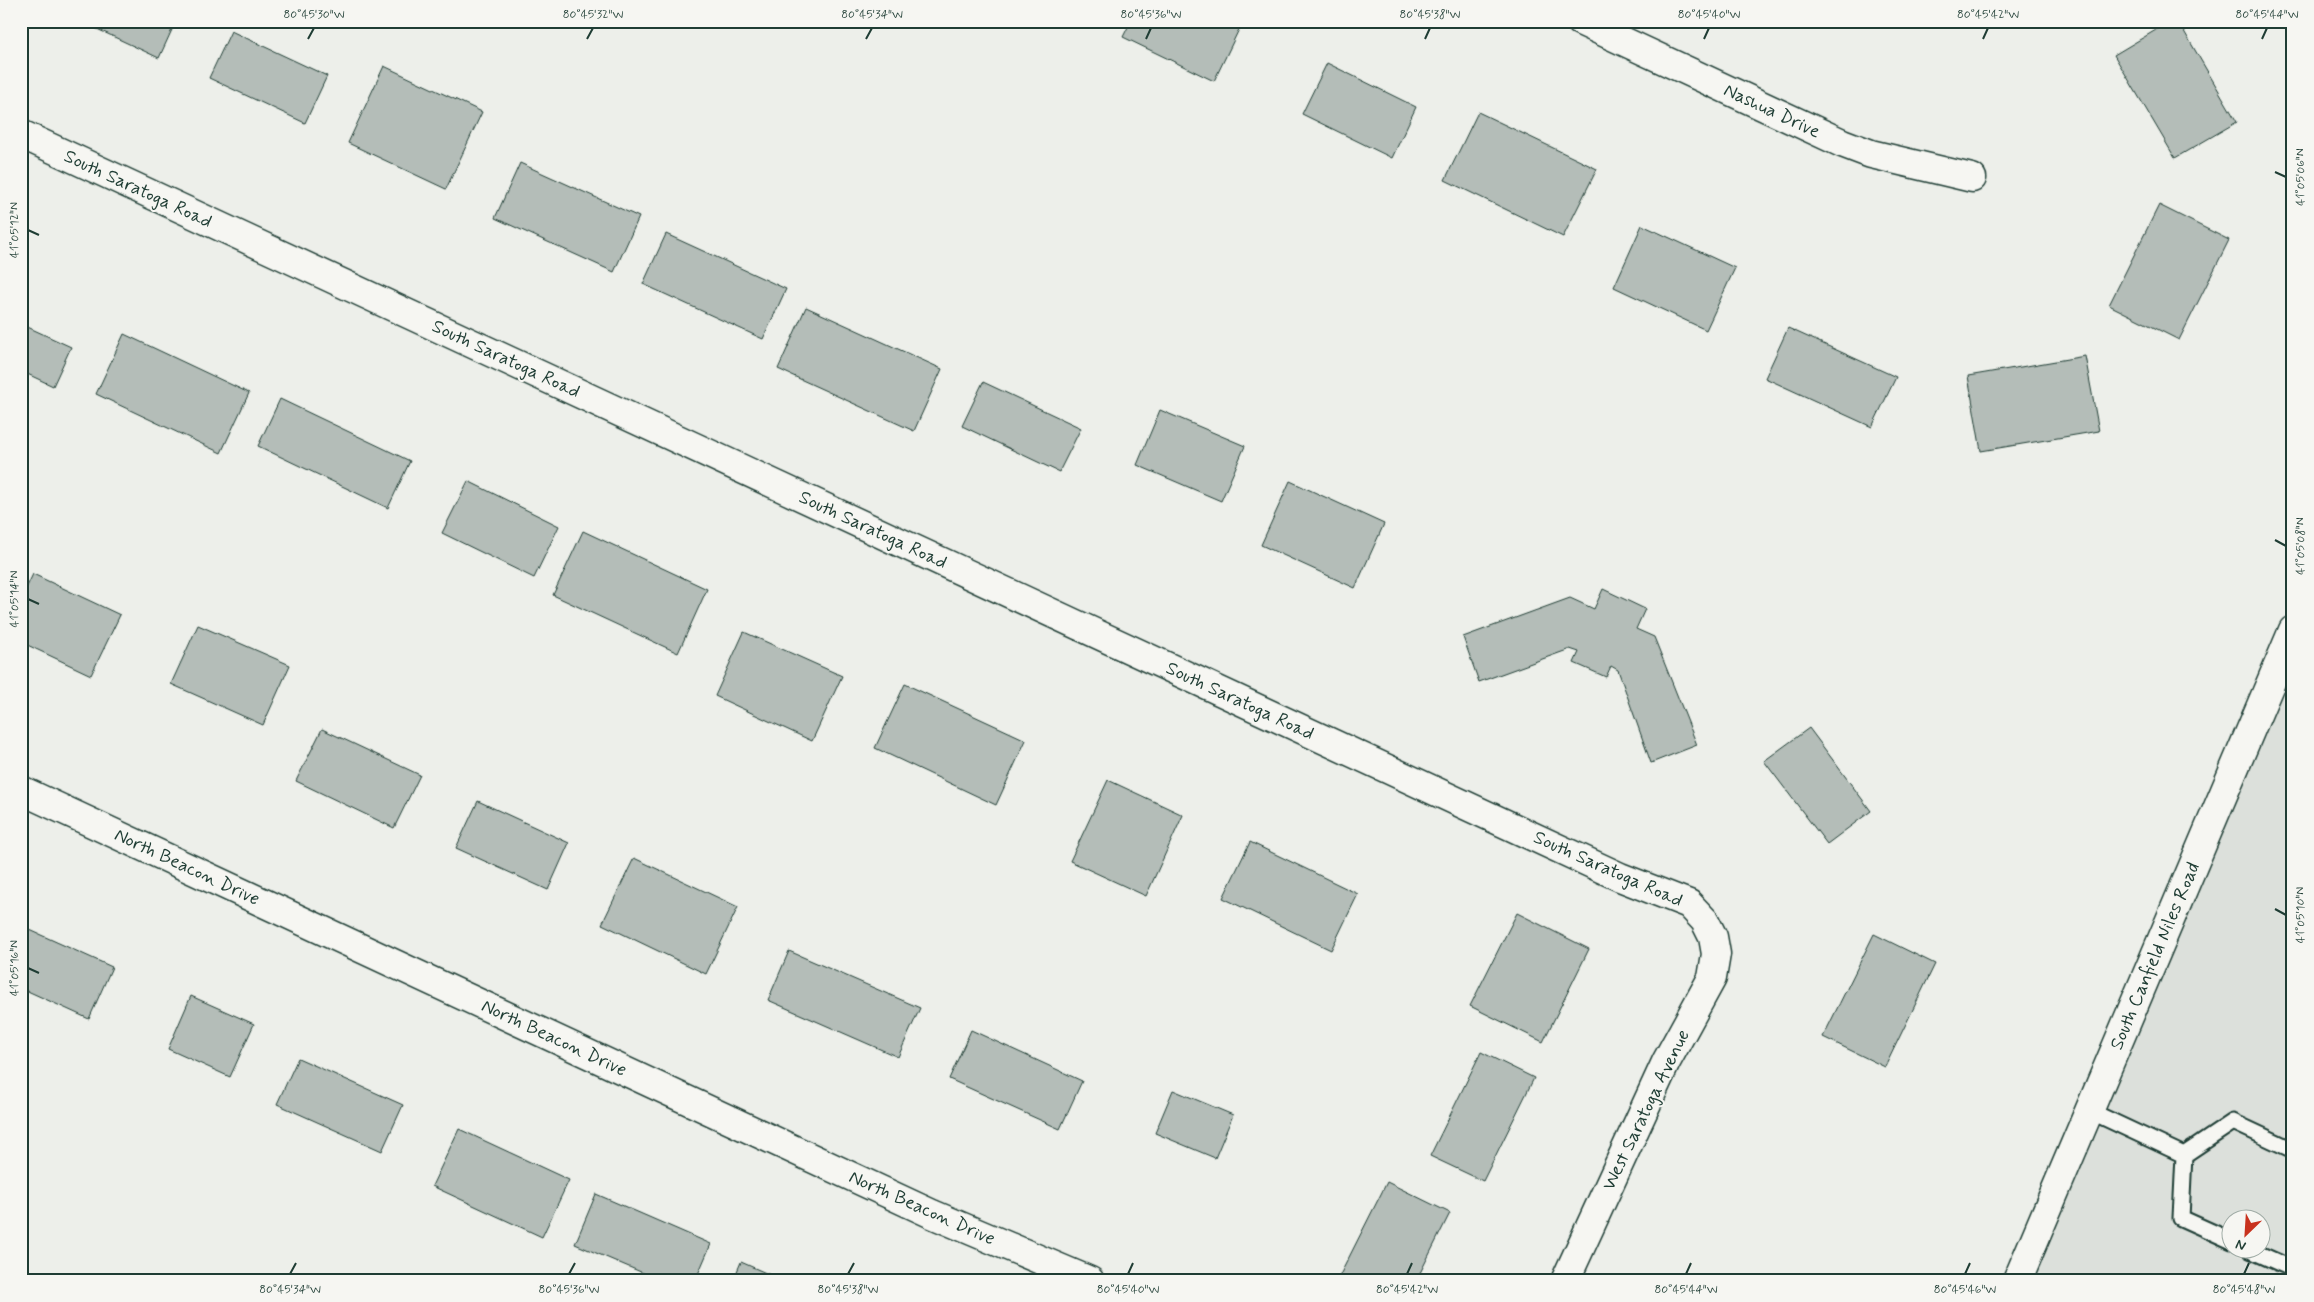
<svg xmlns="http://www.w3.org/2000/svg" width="2314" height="1302" viewBox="0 0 2314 1302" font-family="Mynerve,sans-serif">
	<rect width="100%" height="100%" fill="#edefea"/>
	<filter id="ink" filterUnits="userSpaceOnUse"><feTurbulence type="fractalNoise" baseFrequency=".02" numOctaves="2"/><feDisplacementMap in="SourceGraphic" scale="10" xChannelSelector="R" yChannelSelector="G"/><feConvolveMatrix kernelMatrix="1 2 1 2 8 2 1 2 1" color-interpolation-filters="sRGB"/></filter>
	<g filter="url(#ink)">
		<path fill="#dce0db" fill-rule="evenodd" d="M2293 630V1281H2017ZM2232 1220H2262V1250H2232Z"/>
		<path fill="#b4bdb8" stroke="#1f3d34" d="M80 21H176L159 58Z
			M1131 21H1243L1214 81 1123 37Z
			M2171 21H2178L2237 122 2175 158 2114 55Z
			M231 31 327 76 305 123 209 78Z
			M1327 63 1416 107 1392 158 1302 114Z
			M384 66 482 112 446 189 348 143Z
			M1478 112 1597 169 1563 237 1445 180Z
			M520 163 639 217 614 272 495 218Z
			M2159 205 2229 240 2179 340 2109 305Z
			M1642 225 1735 268 1706 330 1614 287Z
			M666 234 786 289 763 339 643 284Z
			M806 307 942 369 914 431 778 369Z
			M21 324 71 347 53 386 21 371Z
			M1788 328 1896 377 1872 427 1765 378Z
			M124 334 249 393 221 453 96 394Z
			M2085 356 2099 431 1981 451 1968 376Z
			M983 382 1081 428 1059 472 962 426Z
			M280 399 410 461 388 508 258 446Z
			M1160 410 1245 446 1221 501 1137 465Z
			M468 481 559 526 534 578 442 533Z
			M1290 481 1384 524 1355 588 1261 545Z
			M583 531 707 589 678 653 553 595Z
			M33 574 120 615 91 675 21 642V599Z
			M1603 589 1645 609 1636 629 1654 637 1697 745 1651 763 1618 670 1611 666 1606 677 1574 663 1579 652 1570 649 1479 682 1463 637 1570 598 1594 609Z
			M198 625 290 665 263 725 171 684Z
			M744 632 842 676 812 741 715 696Z
			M905 684 1026 740 996 805 875 748Z
			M1809 728 1871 811 1827 844 1764 761Z
			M322 729 420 775 394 828 296 781Z
			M1108 780 1183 815 1146 896 1070 861Z
			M478 801 569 843 548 890 456 848Z
			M1250 842 1358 894 1331 950 1223 898Z
			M634 858 738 907 706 974 602 924Z
			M1517 913 1589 949 1543 1042 1470 1006Z
			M21 926 112 967 89 1019 21 988Z
			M1874 934 1935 964 1885 1067 1823 1037Z
			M789 951 920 1008 898 1057 768 1000Z
			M191 996 254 1024 230 1077 168 1049Z
			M971 1030 1082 1081 1060 1129 949 1079Z
			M1481 1052 1534 1078 1483 1181 1430 1156Z
			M298 1058 403 1105 382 1151 277 1104Z
			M1173 1090 1233 1115 1215 1158 1155 1133Z
			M459 1129 569 1180 542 1237 432 1186Z
			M1387 1182 1450 1213 1416 1281H1337Z
			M596 1194 711 1244 695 1281H662L575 1244Z
			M741 1262 784 1281H733Z
			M21 1272 28 1275 25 1281H21Z"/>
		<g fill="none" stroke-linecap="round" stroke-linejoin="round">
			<defs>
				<path id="service" d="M2090 1111 2184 1155
					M2232 1241 2181 1218 2184 1155 2233 1122 2293 1150
					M2250 1250 2293 1269"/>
				<path id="minor" d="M1580 21 1842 143 1871 154 1972 178
					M21 134 1620 877 1689 904 1705 921 1713 937 1716 954 1712 978 1666 1062 1565 1281
					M21 790 932 1214 1090 1281"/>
				<path id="secondary" d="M2017 1281 2293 630"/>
			</defs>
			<use href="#service" stroke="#1f3d34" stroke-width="19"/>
			<use href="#minor" stroke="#1f3d34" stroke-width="31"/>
			<use href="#secondary" stroke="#1f3d34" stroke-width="31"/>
			<use href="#service" stroke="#f6f6f2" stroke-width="15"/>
			<use href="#minor" stroke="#f6f6f2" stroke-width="28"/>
			<use href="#secondary" stroke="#f6f6f2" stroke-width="28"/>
		</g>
	</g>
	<path fill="none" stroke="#1f3d34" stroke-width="2" d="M308 39 314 28M587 39 593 28M866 39 872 28M1146 39 1151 28M1425 39 1430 28M1704 39 1709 28M1983 39 1988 28M2262 39 2267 28M2275 172 2286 177M28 230 39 235M2275 540 2286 546M28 599 39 604M2275 909 2286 915M28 968 39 973M290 1274 296 1263M569 1274 575 1263M848 1274 854 1263M1128 1274 1133 1263M1407 1274 1412 1263M1686 1274 1691 1263M1965 1274 1970 1263M2244 1274 2249 1263"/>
	<g text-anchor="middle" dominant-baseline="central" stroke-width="4" stroke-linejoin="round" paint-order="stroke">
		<g font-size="19" fill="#1f3d34" stroke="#f6f6f2">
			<text transform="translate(1772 111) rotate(25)">Nashua Drive</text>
			<text transform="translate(138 189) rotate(25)">South Saratoga Road</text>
			<text transform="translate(506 359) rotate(25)">South Saratoga Road</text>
			<text transform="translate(873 530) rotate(25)">South Saratoga Road</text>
			<text transform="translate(1240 701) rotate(25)">South Saratoga Road</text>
			<text transform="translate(187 867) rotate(25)">North Beacon Drive</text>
			<text transform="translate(1608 869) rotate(24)">South Saratoga Road</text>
			<text transform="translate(2155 956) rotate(-67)">South Canfield Niles Road</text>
			<text transform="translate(554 1038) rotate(25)">North Beacon Drive</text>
			<text transform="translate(1646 1110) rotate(-64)">West Saratoga Avenue</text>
			<text transform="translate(922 1208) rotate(24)">North Beacon Drive</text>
		</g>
	</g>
	<rect width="2314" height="1302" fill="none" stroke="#f6f6f2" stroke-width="55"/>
	<g transform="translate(2246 1234) rotate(205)"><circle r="24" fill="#f6f6f2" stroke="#a0aca6"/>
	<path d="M0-4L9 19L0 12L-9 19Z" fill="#c8321e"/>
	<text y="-8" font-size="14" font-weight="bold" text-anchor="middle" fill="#1f3d34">N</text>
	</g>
	<rect x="28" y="28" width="2258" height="1246" fill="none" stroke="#1f3d34" stroke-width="2"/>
	<g font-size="12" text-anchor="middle" fill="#1f3d34">
		<text x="314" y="18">80°45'30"W</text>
		<text x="593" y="18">80°45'32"W</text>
		<text x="872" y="18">80°45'34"W</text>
		<text x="1151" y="18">80°45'36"W</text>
		<text x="1430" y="18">80°45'38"W</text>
		<text x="1709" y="18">80°45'40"W</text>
		<text x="1988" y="18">80°45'42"W</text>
		<text x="2267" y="18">80°45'44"W</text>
		<text transform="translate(2300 177) rotate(-90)" y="4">41°05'06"N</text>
		<text transform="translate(14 230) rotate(-90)" y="4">41°05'12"N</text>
		<text transform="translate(2300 546) rotate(-90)" y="4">41°05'08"N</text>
		<text transform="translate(14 599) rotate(-90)" y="4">41°05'14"N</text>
		<text transform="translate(2300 915) rotate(-90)" y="4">41°05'10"N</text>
		<text transform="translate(14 968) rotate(-90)" y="4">41°05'16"N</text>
		<text x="290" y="1293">80°45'34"W</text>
		<text x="569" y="1293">80°45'36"W</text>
		<text x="848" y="1293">80°45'38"W</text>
		<text x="1128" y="1293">80°45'40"W</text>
		<text x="1407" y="1293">80°45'42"W</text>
		<text x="1686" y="1293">80°45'44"W</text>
		<text x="1965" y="1293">80°45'46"W</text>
		<text x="2244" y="1293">80°45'48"W</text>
	</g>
</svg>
